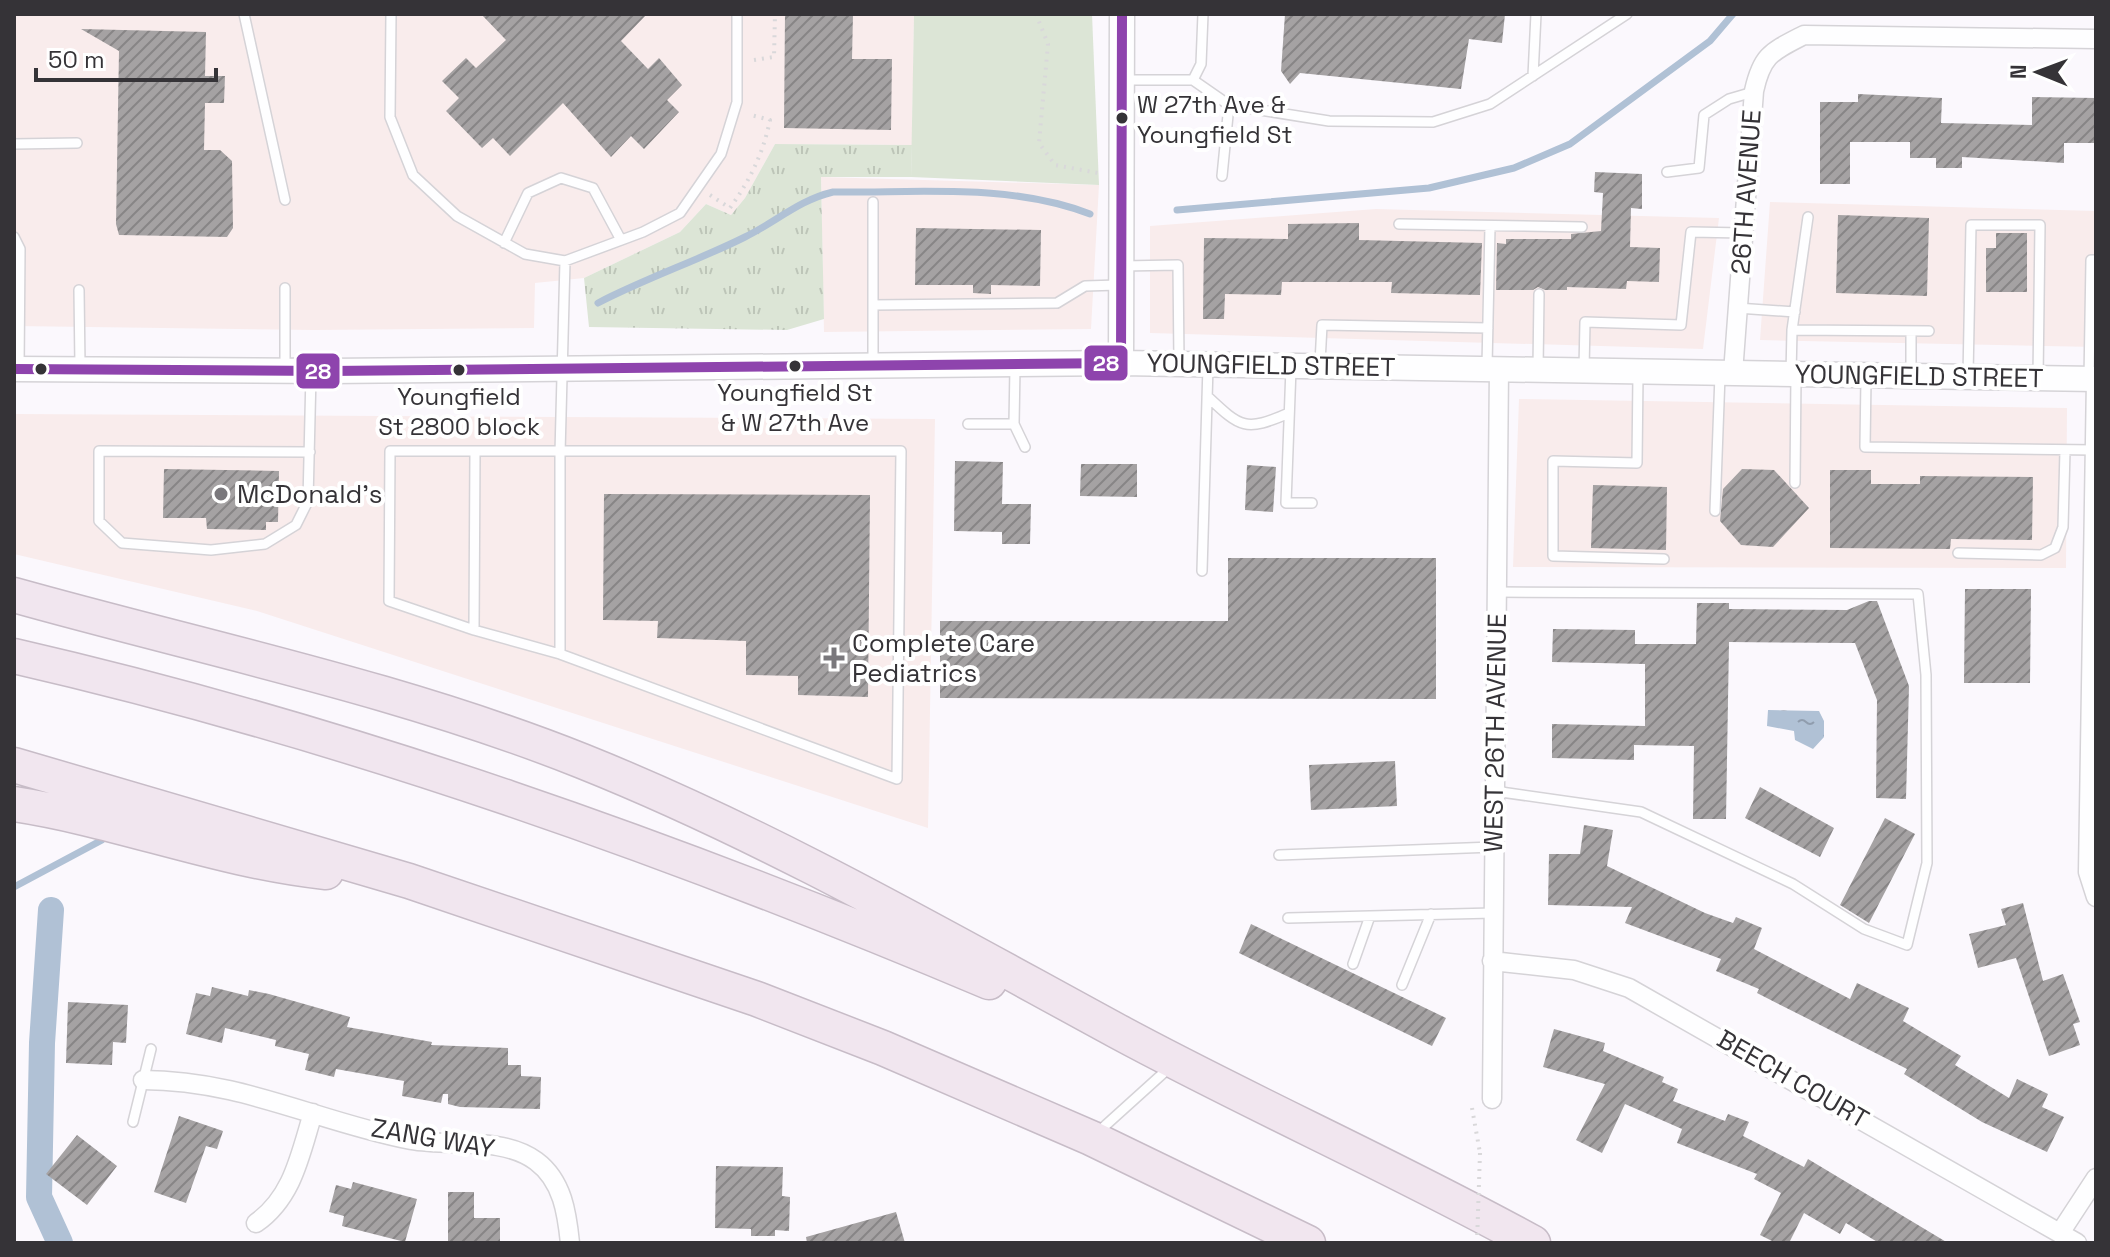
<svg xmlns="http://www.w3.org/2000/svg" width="2110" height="1257" viewBox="0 0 2110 1257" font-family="'Space Grotesk',sans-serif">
	<defs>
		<pattern id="grass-tufts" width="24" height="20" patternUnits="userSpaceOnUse" patternTransform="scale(2)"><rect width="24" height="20" fill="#dce5d6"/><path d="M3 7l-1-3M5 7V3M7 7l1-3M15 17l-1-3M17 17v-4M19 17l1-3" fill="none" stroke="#bdc5b8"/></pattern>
		<pattern id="water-ripples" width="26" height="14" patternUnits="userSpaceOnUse" patternTransform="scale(2)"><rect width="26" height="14" fill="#b0c1d5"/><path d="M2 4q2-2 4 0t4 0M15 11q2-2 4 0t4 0" fill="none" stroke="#909dae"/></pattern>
		<pattern id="building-hatch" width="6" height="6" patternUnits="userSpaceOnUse" patternTransform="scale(2)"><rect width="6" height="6" fill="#a5a2a3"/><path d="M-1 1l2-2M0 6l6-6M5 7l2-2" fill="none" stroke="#878586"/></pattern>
	</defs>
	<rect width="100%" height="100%" fill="#fbf8fd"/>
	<path fill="#f9ecec" d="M14 14H914L912 145 775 144 745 198 731 215 706 204 680 232 584 278 535 283 534 328 314 330 14 326Z
		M821 177 1099 185 1091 329 824 332Z
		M1770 202 2096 211V347L1760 340Z
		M1376 209 1719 218 1703 349 1150 333V226Z
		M1519 399 2067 408 2066 568 1513 567Z
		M14 414 935 419 928 828 257 611 14 554Z"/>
	<path fill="url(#grass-tufts)" d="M775 144 912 145 911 177H821L824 319 787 330 589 327 584 278 680 232 706 204 731 215 745 198Z"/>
	<path fill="#dce5d6" d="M914 14H1092L1099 185 911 177Z"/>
	<path fill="url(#water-ripples)" d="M1768 710 1819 711 1824 721V737L1813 749 1795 740 1794 731 1767 726Z"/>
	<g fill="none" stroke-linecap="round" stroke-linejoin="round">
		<path stroke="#b0c1d5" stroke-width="7" d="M1177 210 1429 188 1514 168 1570 144 1710 41 1733 14
			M598 303C646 278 697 261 745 237 776 222 799 200 833 192 918 193 1010 183 1090 214
			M14 887 102 840"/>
		<path stroke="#b0c1d5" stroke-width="26" d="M51 910 42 1043 39 1197 60 1243"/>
	</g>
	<path fill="url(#building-hatch)" d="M481 14H647L621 41 648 69 659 58 682 85 667 100 679 112 644 149 631 136 611 157 563 103 510 156 493 138 482 148 446 111 459 98 442 81 466 58 476 68 506 40Z
		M785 14H853L852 59H892L891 130 784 128Z
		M1285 14H1505L1502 43 1469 39 1461 89 1300 73 1290 84 1281 71Z
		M81 29 206 32 205 76H225L224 103H205L204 150H220L232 161 233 228 227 237 119 235 116 224 119 51Z
		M1858 94 1942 98 1941 123 2032 125V97L2096 98V143H2064V163L1962 157V168H1936V158H1910V142H1850V184H1820V102H1858Z
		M1595 172 1642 174V209L1631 208 1630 247 1660 248 1659 282 1627 281 1626 289 1567 287V290H1545L1538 287 1533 290H1496L1497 243 1506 244V239H1571V234L1601 231 1603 193 1594 192Z
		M1838 215 1929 218 1927 296 1836 293Z
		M1359 223V240L1482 243 1480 295 1391 293 1392 282H1282L1281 295 1225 294 1224 319H1203L1204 238 1288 239V224Z
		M916 228 1041 230 1040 286 991 285V294L973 293V285H915Z
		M1996 233H2027V292H1986V248H1996Z
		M955 461 1003 462 1002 504H1031L1030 544H1002V532L954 531Z
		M1081 464H1137V497L1080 496Z
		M1247 465 1276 467 1273 512 1245 510Z
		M164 469 279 471 278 522H266V530L207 529 206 518H163Z
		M1742 469 1774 470 1809 508 1773 547 1741 545 1720 521 1723 489Z
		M1830 470H1871V484H1920V476L2033 477 2032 540 1951 539 1950 549 1830 548Z
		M1593 485 1667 487 1666 550 1591 548Z
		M604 494 870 495 868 697 798 695V676L746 675V641L657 638 658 621 603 620Z
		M1228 558H1436V699L940 698V621H1228Z
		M1965 589H2031L2030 683H1964Z
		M1869 601H1877L1909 686 1906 799 1876 798 1877 700 1855 643 1729 642 1726 819H1693L1694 746 1634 745V760L1552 758V724L1645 726V664L1552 662 1553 629 1635 630V644H1696L1697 603H1729V609L1847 610Z
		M1395 761 1397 806 1311 810 1309 765Z
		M1760 787 1834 828 1820 857 1745 818Z
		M1885 818 1915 834 1869 923 1840 905Z
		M1584 825 1613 830 1607 866 1705 913 1733 923 1736 917 1762 928 1754 949 1850 999 1857 983 1909 1008 1903 1021 1961 1056 1955 1065 2009 1098 2017 1079 2048 1094 2042 1107 2064 1117 2047 1152 1982 1122 1904 1074 1907 1069 1757 993 1759 989 1716 971 1721 959 1625 923 1632 907 1548 905 1549 854H1580Z
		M2023 903 2043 981 2063 974 2080 1022 2073 1024 2080 1045 2049 1056 2016 958 1978 968 1969 934 2006 925 2001 909Z
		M1251 924 1446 1018 1432 1046 1239 953Z
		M212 987 248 996 249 990 269 994 350 1017 347 1027 432 1042 431 1045 508 1048V1065H521V1076L541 1077 540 1109 460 1107 448 1104V1094H443L441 1103 402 1096 404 1081 336 1069 334 1077 305 1070 309 1054 275 1046 276 1040 225 1028 222 1043 186 1034 196 993 210 996Z
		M68 1002 128 1005 126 1043 113 1042 112 1065 66 1063Z
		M1554 1029 1605 1043 1603 1051 1664 1077 1662 1082 1678 1089 1673 1101 1725 1121 1728 1114 1749 1122 1743 1136 1804 1167 1808 1159 1948 1243H1879L1846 1223 1840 1234 1804 1213 1789 1243H1776L1760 1235 1781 1193 1754 1179 1757 1174 1677 1143 1682 1129 1625 1104 1602 1153 1576 1140 1605 1084 1543 1067Z
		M179 1116 223 1131 217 1149 206 1146 186 1203 154 1192Z
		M77 1135 117 1166 87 1205 46 1174Z
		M716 1166 783 1167 782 1196 790 1197 789 1231 775 1230V1236H751V1229L715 1228Z
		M353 1182 417 1199 405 1242 342 1226 344 1216 329 1212 336 1185 351 1189Z
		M448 1192H474V1218H500V1243H448Z
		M896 1212 905 1243H807L806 1237Z"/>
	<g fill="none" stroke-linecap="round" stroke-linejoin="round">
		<defs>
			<path id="service" d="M244 14 285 200
				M391 14 390 117 413 175 457 216 525 254 565 261 643 232 680 213 721 154 737 102V14
				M1533 76 1536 14
				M1124 80H1193L1229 105 1329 121 1433 122 1490 104 1627 14
				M1193 80 1201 64 1203 14
				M14 144 77 143
				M1667 172 1699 168 1704 115 1729 99 1753 92
				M1222 176 1229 105
				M873 202V305
				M1399 224 1582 227
				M14 237 20 249 19 369
				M504 243 528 193 561 178 593 188 621 240
				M1122 266 1178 265 1179 362
				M285 288V370
				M79 290 80 366
				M1737 308 1795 312
				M1792 330 1808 217
				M1320 363 1322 325 1488 328
				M873 364V305L1057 303 1085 286 1118 285
				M1487 366 1490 226
				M1291 368 1286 503H1312
				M1538 369 1539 294
				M1584 369 1585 322 1681 325 1691 232 1743 233
				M1638 374 1637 463 1553 461V556L1664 559
				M1791 374 1792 330 1929 331
				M1911 376V331
				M1968 376 1971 225H2040L2038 378
				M1866 378 1865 447 2095 450
				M2089 379 2091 260H2096
				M1207 396C1241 428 1245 432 1289 413
				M968 424H1014L1025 447
				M1014 424 1015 367
				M310 452 99 451V521L122 543 211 550 265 544 296 525 308 501 311 374
				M1795 483 1796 374
				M1715 511 1720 375
				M1958 553 2041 555 2055 548 2063 527 2065 450
				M1202 571 1208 366
				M474 630 389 601 390 451H475
				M560 654 474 630 475 451H901L897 779 560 654V453L565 261
				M1494 791 1641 812 1793 884 1864 929 1907 945 1927 863 1926 675 1918 594 1496 592
				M1279 855 1493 847
				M1288 918 1493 913
				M1353 964 1370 916
				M1402 985 1431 914
				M133 1122 151 1049
				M1097 1133 1169 1068"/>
			<path id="minor" d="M1733 373 1754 91C1762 55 1771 52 1804 35L2096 39
				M2096 379 2088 872 2096 897
				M1492 961 1574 970 1629 988 2077 1243
				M143 1080C241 1080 318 1122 411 1140 450 1147 502 1136 536 1161 563 1181 567 1214 570 1243
				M1492 1099 1499 368
				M256 1223C293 1197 300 1155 313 1113
				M2060 1233 2096 1178"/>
			<path id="tertiary" d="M1121 363 1122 14
				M14 369 329 371 1121 363 2096 379"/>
			<path id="motorway" d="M14 595C203 648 399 688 582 761 767 835 942 936 1117 1031 1254 1105 1397 1168 1533 1243
				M14 656C349 733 673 849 989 982
				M14 765 409 881 757 999 883 1048 1091 1138 1308 1243
				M14 804C119 820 220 861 326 872"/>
		</defs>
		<use href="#service" stroke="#d5d3d7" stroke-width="12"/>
		<use href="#minor" stroke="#d5d3d7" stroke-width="21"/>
		<use href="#tertiary" stroke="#d5d3d7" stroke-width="27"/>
		<use href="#motorway" stroke="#c7bcc7" stroke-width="37"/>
		<path stroke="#d9d8da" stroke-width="4" stroke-dasharray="2 6" stroke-linecap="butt" d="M1036 14 1048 44 1039 143 1055 165 1098 173
			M754 60 774 57 775 14
			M710 195 730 208C750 180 763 154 770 120L751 115
			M1472 1108 1480 1153"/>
		<use href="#service" stroke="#fefeff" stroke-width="9"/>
		<use href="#minor" stroke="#fefeff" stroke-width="18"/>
		<use href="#tertiary" stroke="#fefeff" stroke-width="24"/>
		<use href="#motorway" stroke="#f1e6ef" stroke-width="34"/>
		<path stroke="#d9d8da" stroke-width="4" stroke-dasharray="2 6" stroke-linecap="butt" d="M1477 1243 1480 1153"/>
		<defs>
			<path id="bus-1" d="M14 369 329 371 1121 363 1122 14"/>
		</defs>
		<use href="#bus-1" stroke="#fff" stroke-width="16"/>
		<use href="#bus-1" stroke="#8e44ad" stroke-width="10"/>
	</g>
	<g fill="#353337" stroke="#fff" stroke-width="3">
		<circle cx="1122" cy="118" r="7"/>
		<circle cx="795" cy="366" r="7"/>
		<circle cx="41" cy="369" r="7"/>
		<circle cx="459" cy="370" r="7"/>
	</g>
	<g fill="#7a787c" stroke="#fff" stroke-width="3">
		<circle cx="221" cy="494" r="8"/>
		<path d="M830 646h8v8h8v8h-8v8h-8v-8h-8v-8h8z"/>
	</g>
	<g text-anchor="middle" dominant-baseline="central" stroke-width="8" stroke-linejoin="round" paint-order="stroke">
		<g font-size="24" fill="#353337" stroke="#fff">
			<text x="1137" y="104" text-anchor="start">W 27th Ave &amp;<tspan x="1137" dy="30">Youngfield St</tspan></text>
			<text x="795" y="392">Youngfield St<tspan x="795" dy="30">&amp; W 27th Ave</tspan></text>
			<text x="459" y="396">Youngfield<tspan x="459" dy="30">St 2800 block</tspan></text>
		</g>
		<g font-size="26" fill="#353337" stroke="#fff">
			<text transform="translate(1746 192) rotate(-86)">26TH AVENUE</text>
			<text transform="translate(1271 365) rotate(1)">YOUNGFIELD STREET</text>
			<text transform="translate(1919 376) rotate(1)">YOUNGFIELD STREET</text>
			<text transform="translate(1495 733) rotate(-89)">WEST 26TH AVENUE</text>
			<text transform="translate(1793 1079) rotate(30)">BEECH COURT</text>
			<text transform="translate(433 1138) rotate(10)">ZANG WAY</text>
		</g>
		<g font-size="26" fill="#353337" stroke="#fff" text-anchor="start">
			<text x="237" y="494">McDonald's</text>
			<text x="852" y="643">Complete Care<tspan x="852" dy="30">Pediatrics</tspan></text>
		</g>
	</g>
	<g stroke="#fff" stroke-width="3">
		<rect x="1083" y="344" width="46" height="38" rx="8" fill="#8e44ad"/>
		<rect x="295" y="352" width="46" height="38" rx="8" fill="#8e44ad"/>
	</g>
	<g font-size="22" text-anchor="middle" font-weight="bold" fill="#fff">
		<text x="1106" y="371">28</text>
		<text x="318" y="379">28</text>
	</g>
	<rect width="2110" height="1257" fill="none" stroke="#353337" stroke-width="32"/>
	<g transform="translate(2038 72) rotate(271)" stroke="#ffffff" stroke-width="6" paint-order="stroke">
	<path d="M0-6L14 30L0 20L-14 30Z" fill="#353337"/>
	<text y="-12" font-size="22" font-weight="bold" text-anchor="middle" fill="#353337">N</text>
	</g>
	<path d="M36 68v12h180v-12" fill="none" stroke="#353337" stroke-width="4"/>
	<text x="48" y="68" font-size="24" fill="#353337" stroke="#ffffff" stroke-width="6" paint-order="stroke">50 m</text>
</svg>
